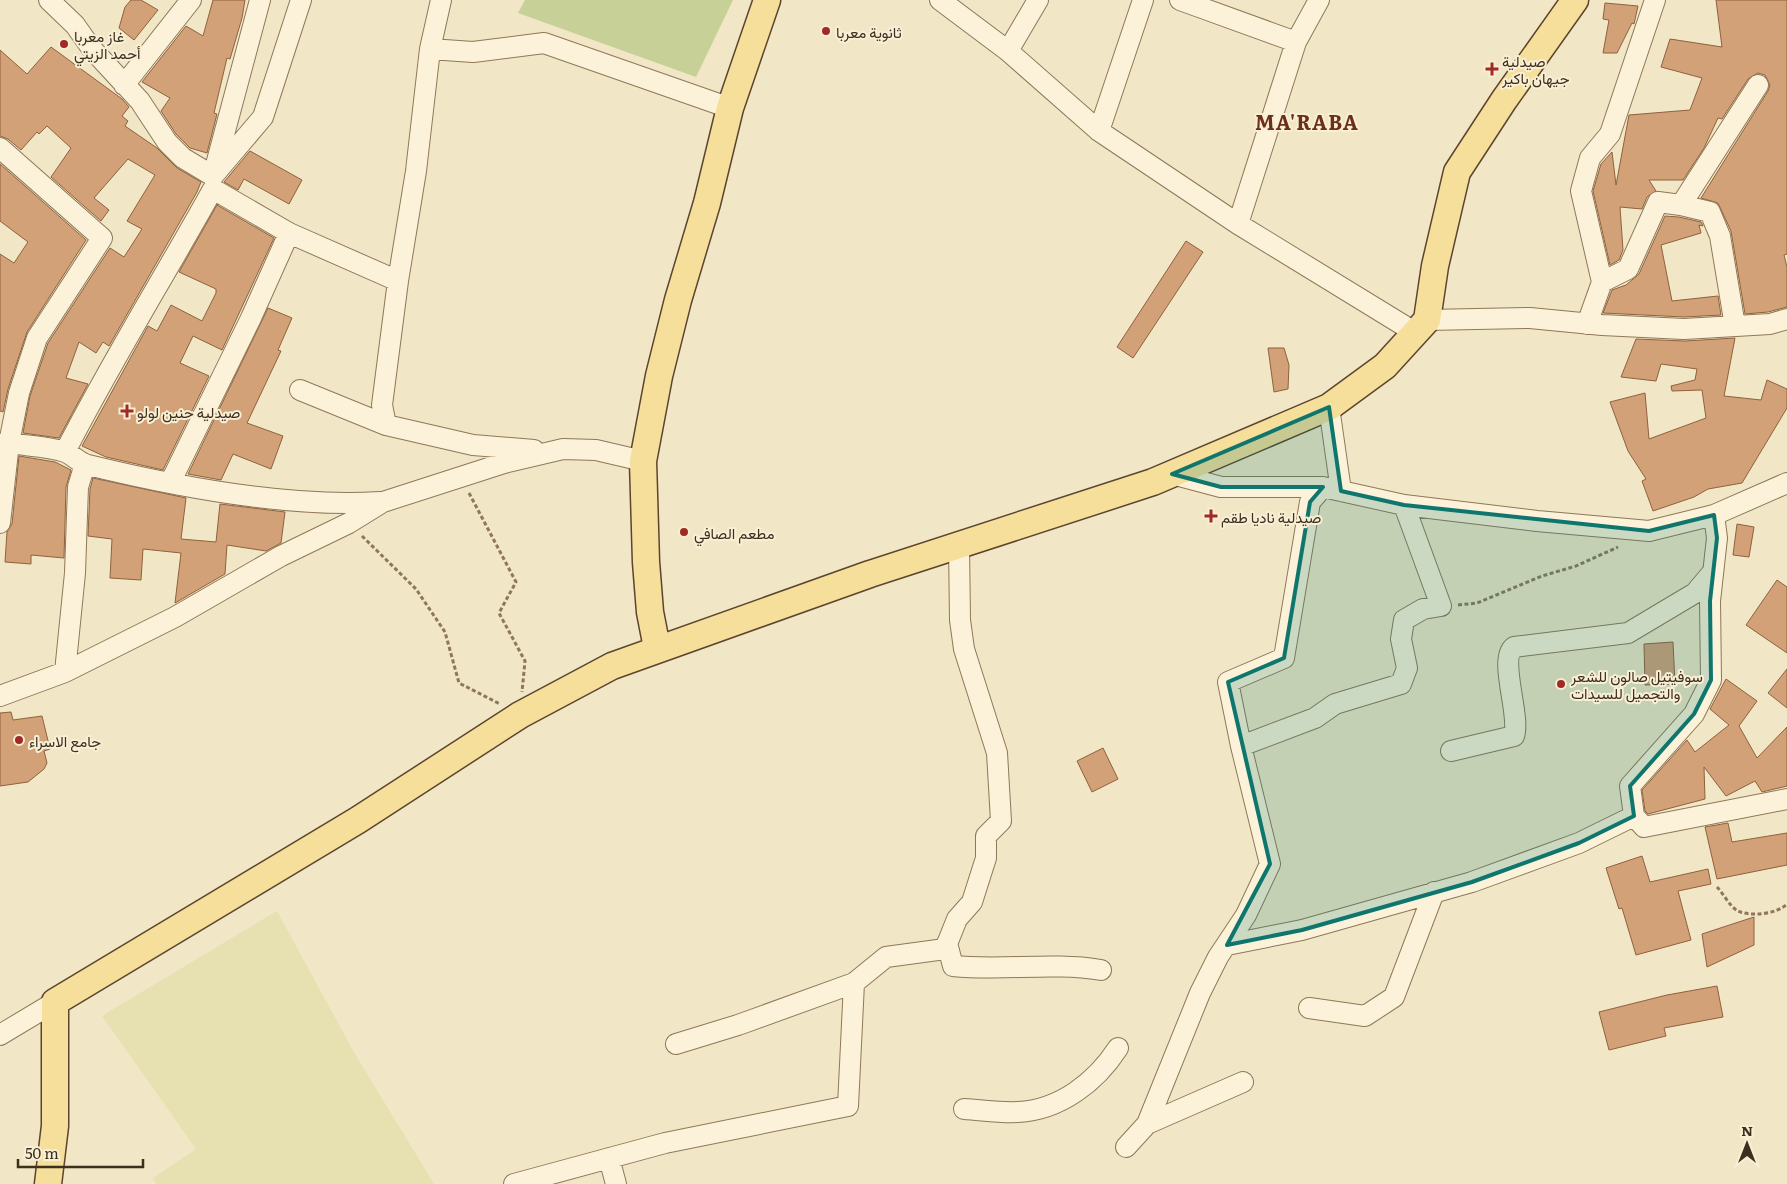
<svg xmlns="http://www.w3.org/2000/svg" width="1787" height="1184" viewBox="0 0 1787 1184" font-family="Literata,Vazirmatn,serif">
	<rect width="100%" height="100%" fill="#f1e6c5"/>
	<path fill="#e7e1b1" d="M277 911 355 1054 434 1184H156L153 1178 196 1149 102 1016Z"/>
	<path fill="#c7d097" d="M525 0H733L696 77 518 13Z"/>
	<path fill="#d2a178" stroke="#8f613d" d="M131 0H141L158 10 134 40 119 28 125 7Z
		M213 0H245L242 18 230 59 227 58 214 113 217 114 207 153 190 148 176 134 161 111 170 98 142 82 186 26 203 36Z
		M1716 0H1787V254L1784 255 1787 267V307L1768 312 1745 314 1731 231 1718 203 1701 198 1768 91 1770 85 1765 75 1758 73 1748 79 1722 119 1718 118 1704 148 1683 180H1649L1656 191 1647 197 1642 209 1620 207 1623 250 1619 260 1610 265 1593 191 1601 164 1612 152 1616 185 1629 115 1690 110 1702 78 1661 67 1670 39 1722 47Z
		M1605 3 1638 6 1634 24 1632 23 1617 53H1603L1609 20 1603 19Z
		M51 47 122 99 129 107 122 116 128 121 125 126 157 148 177 168 201 182 197 192 109 346 103 342 96 353 79 342 66 378 88 384 59 438 23 433 30 396 48 343 110 248 124 257 142 229 127 221 155 175 128 159 94 198 109 210 101 221 51 177 71 148 47 126 39 134 37 132 21 150 8 139 0 136V50L27 74Z
		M250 151 302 180 289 204 244 179 238 190 224 182Z
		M0 164 86 240 27 332 8 389 3 412 0 411V254L14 263 28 242 0 221Z
		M217 205 274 238 222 350 193 336 180 363 209 376 163 470 106 457 82 446 148 326 157 331 171 305 202 321 216 293V289L179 272Z
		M1665 216 1679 217 1701 222 1703 226 1699 225 1701 233 1661 245 1672 301 1718 296 1721 315 1684 317 1603 313 1612 290 1626 285 1639 274Z
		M1186 241 1203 252 1133 358 1117 347Z
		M268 308 292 318 278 350 281 351 247 423 283 436 271 469 233 454 221 480 188 474Z
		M1735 338 1724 396 1761 400 1767 380 1787 389V408L1742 483 1708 489 1694 497 1653 511 1642 481 1646 479 1628 451 1610 402 1645 393 1649 439 1706 418 1702 390 1672 391 1671 386 1695 380 1697 369 1661 364 1656 381 1621 377 1636 339 1685 341Z
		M1268 348H1284L1289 365 1288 389 1274 392Z
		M19 456 55 462 71 470 66 487 64 558 31 555V564L5 562 7 532 12 524Z
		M93 478 186 498 181 539 216 542 220 504 285 512 281 543 266 551 227 545 225 574 175 603 181 553 143 549 141 580 110 578 112 539 88 536 90 489Z
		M1737 524 1754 527 1749 557 1733 555Z
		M1777 580 1787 587V653L1746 625Z
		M1673 642 1675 684 1645 685 1644 644Z
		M1787 669V708L1768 693Z
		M1726 679 1757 701 1739 726 1757 758 1787 727V786L1762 792 1755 781 1726 796 1704 767 1705 799 1648 814 1645 811 1642 790 1687 740 1695 752 1729 725 1710 709Z
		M11 712 13 720 42 716 50 749 44 751 47 763 44 769 28 782 0 786V713Z
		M1103 748 1118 779 1092 792 1077 761Z
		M1728 823 1732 842 1787 833V865L1717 879 1705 827Z
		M1642 856 1650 882 1708 869 1711 884 1678 891 1691 940 1636 955 1622 908 1619 909 1606 868Z
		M1754 917V945L1707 967 1702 934Z
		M1717 986 1723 1017 1664 1028 1666 1036 1609 1050 1599 1012 1667 995Z"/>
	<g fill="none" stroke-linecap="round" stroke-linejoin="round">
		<defs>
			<path id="minor" d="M49 0 75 25 92 49 140 101 167 142 183 158 213 176 263 117 301 0
				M441 0 430 49 416 171 398 281 382 405 386 425 473 445 534 450
				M940 0 1008 51 1099 131 1238 224 1416 333
				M1180 0 1296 42
				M430 49 473 52 544 43 730 108
				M1008 51 1038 0
				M124 85 191 0
				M1099 131 1143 0
				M0 148 102 238 37 338 19 393 9 443 0 523
				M214 172 260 0
				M1681 205 1710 212 1720 236 1735 326
				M1238 224 1296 42 1319 0
				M1602 282 1581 191 1590 158 1610 134 1655 0
				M1427 320 1530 318 1602 325 1684 329 1770 324 1787 319
				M1587 324 1602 282 1628 269 1658 202 1681 205 1758 85
				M300 390 386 425
				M1329 407 1341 491
				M0 444 9 443C26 446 48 446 65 452 73 455 79 463 88 465 178 487 288 508 380 502
				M65 452C111 362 164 277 213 189L289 233 398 281
				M1172 474 1221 487H1323L1404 505 1537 521 1649 531 1714 515 1787 483
				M170 483 251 318 289 233
				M65 672 75 573 78 487 85 464
				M0 696 65 672 175 617 281 556 349 523 383 502 504 463 563 449 596 450 643 461
				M1241 746 1315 718 1335 704 1401 684 1407 668 1401 639 1404 620 1423 609 1441 606 1404 505
				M1451 751 1514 736C1521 716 1498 659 1514 647L1628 633 1695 593 1711 574
				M1634 816 1644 827 1787 799
				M947 943 953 966C1002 971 1052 962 1101 970
				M1227 945 1302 930 1472 882 1579 843 1634 816 1630 786 1694 714 1711 680 1710 601 1717 538 1714 515
				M1309 1008 1365 1016 1394 997 1434 892
				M0 1035 55 1002
				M676 1044 738 1025 854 983
				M964 1109C982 1110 1000 1113 1018 1112 1060 1110 1096 1082 1118 1048
				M1147 1124 1243 1082
				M1126 1147 1147 1124 1200 993 1218 957 1246 915 1270 864 1241 746 1228 682 1284 658 1310 502 1323 487
				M609 1158 616 1184
				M514 1184 665 1143 848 1106 854 983 886 957 945 949 957 919 972 902 986 858V836L1001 821 997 753 964 649 960 620 959 545"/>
			<path id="major" d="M657 648 650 612 646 562 643 461 659 376 678 300 707 203 730 108 767 0
				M48 1184 55 1126V1002L358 820 520 715 612 666 870 574 1153 482 1329 407 1385 366 1427 320 1435 266 1457 172 1504 100 1575 0"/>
		</defs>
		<use href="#minor" stroke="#8e7859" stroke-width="22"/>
		<use href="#major" stroke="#5b452e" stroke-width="29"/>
		<path stroke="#8e7859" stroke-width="3" stroke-dasharray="4 2.5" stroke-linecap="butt" d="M469 493 516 582 499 613 525 661 522 692
			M362 536 416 589 445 632 459 683 500 704
			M1458 605 1477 603 1542 576 1576 566 1618 547
			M1717 887C1723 893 1730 907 1738 911 1751 917 1777 914 1787 904"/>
		<use href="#minor" stroke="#fbf2d9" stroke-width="20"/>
		<use href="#major" stroke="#f6de9b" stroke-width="26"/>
	</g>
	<path fill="#0f766e" fill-opacity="0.2" stroke="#0f766e" stroke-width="4" stroke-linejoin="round" d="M1329 407 1341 491 1404 505 1649 531 1714 515 1717 538 1710 601 1711 680 1694 714 1630 786 1634 816 1579 843 1472 882 1302 930 1227 945 1270 864 1228 682 1284 658 1310 502 1323 487H1221L1172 474Z"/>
	<g fill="#a12a25" stroke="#f8efd5" stroke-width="2">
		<circle cx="826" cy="31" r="5"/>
		<circle cx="64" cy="44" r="5"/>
		<path d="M1489.5 61.5h5v5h5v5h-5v5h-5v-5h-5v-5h5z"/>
		<path d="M124.5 403.5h5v5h5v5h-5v5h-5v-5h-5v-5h5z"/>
		<path d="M1208.5 508.5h5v5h5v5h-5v5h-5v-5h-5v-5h5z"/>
		<circle cx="684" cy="532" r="5"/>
		<circle cx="1561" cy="684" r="5"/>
		<circle cx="19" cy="740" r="5"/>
	</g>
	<g text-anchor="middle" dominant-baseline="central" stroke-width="4" stroke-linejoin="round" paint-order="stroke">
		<g font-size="15" fill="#3d2e1e" stroke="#f8efd5" text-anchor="start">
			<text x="836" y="31">ثانوية معربا</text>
			<text x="74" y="35">غاز معربا<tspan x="74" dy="17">أحمد الزيتي</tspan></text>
			<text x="1502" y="60">صيدلية<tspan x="1502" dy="17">جيهان باكير</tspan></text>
			<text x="137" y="411">صيدلية حنين لولو</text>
			<text x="1221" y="516">صيدلية ناديا طقم</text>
			<text x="694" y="532">مطعم الصافي</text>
			<text x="1571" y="675">سوفيتيل صالون للشعر<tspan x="1571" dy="17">والتجميل للسيدات</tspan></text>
			<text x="29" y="740">جامع الاسراء</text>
		</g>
		<g font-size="20" font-weight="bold" letter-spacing="1" fill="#6c2f1a" stroke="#f8efd5">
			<text x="1307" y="121">MA'RABA</text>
		</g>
	</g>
	<g transform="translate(1747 1144)" stroke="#f8efd5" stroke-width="4" paint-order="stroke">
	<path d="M0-4L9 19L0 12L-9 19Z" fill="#3d2e1e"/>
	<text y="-8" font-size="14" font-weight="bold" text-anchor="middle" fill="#3d2e1e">N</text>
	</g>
	<path d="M18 1159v8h125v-8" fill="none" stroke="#3d2e1e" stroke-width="2.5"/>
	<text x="25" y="1159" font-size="15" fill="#3d2e1e" stroke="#f8efd5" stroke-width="4" paint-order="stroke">50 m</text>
</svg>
